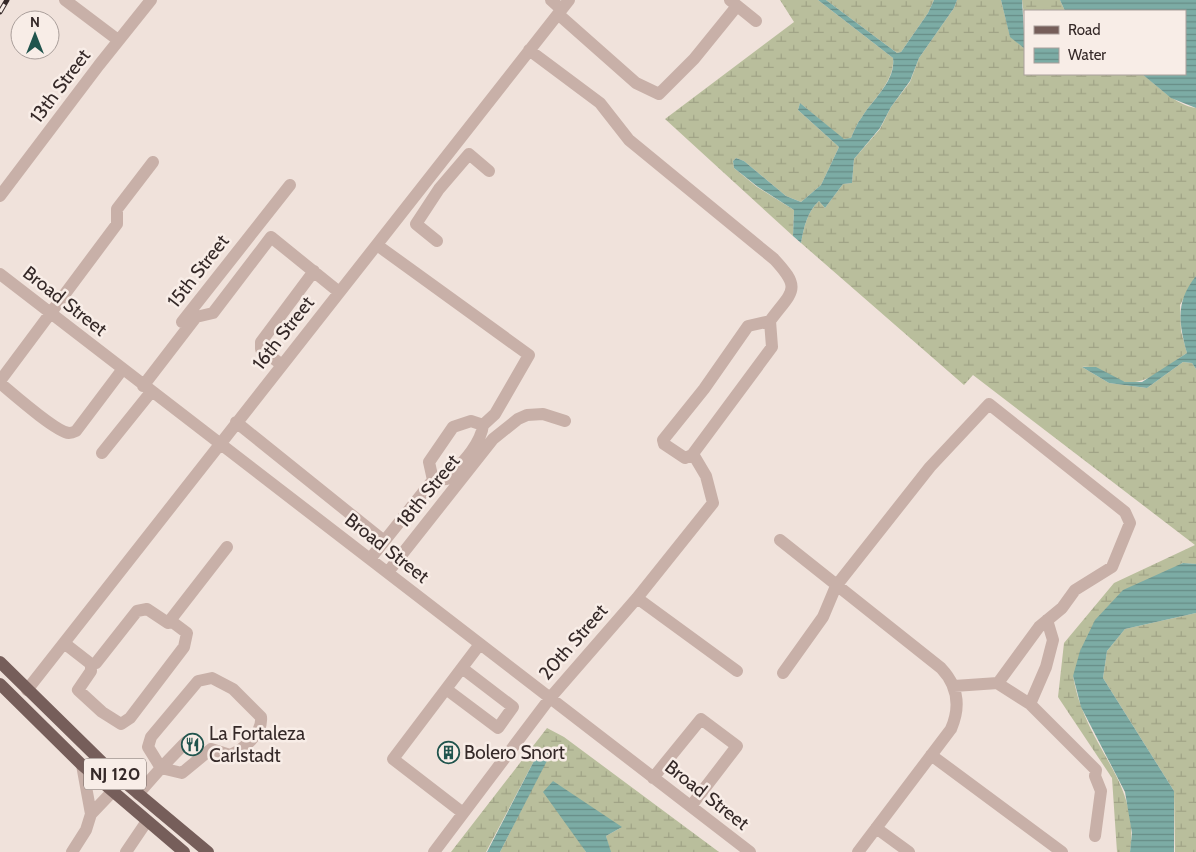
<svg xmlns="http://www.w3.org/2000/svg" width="1196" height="852" viewBox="0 0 1196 852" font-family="Cabin,sans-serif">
	<defs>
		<pattern id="wetland-marsh" width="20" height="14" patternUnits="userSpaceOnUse" patternTransform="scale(1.25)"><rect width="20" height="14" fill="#b9be9c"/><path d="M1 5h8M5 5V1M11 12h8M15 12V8" fill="none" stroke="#a0a386"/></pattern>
		<pattern id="water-rules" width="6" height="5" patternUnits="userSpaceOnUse" patternTransform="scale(1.25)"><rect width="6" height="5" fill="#7caca5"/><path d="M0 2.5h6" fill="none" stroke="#668c86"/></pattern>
	</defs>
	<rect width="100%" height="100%" fill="#f0e2db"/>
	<path fill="url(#wetland-marsh)" d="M780 0H818L893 58C895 81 873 99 862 117 857 123 854 131 851 138L844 140 800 103 798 110 839 147 821 185 801 202 786 196 744 161 736 158 733 161 734 168 757 187 794 210 793 236 665 119 794 22Z
		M826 0H934L928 13 901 52 897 53Z
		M957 0H1001L1010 36 1025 49V74H1142C1158 86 1175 105 1196 108V276L1180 305 1181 331 1187 353C1166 366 1140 393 1114 378 1102 371 1097 366 1082 367L1109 383 1147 388 1183 362 1192 363 1196 369V564L1182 563 1073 676C1075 686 1077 696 1081 706 1100 759 1139 790 1130 852H1117L1112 778 1058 697 1064 643 1114 583 1195 545 973 375 964 385 801 243C804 227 807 212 819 201L825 208 843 184 852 183 854 159 880 129 891 107 910 82 919 58 954 8Z
		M1022 0H1060L1065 11H1025V22Z
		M1196 613V852H1175L1174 791 1103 678 1107 651 1125 629Z
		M547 728 564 737 719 852H610L606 836 622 827 581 844 586 852H500L551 751 536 757 486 852H451Z"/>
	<path fill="url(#water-rules)" d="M818 0H826L897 53 901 52 928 13 934 0H957L954 8 919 58 910 81 891 107 880 128 854 159 852 183 843 184 825 208 819 201C807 212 804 227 801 243L793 236 794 210 758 187 734 168 733 161 736 158 744 161 786 196 801 202 821 185 839 147 798 110 800 103 844 139 851 138C854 131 857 123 862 117 873 99 896 81 893 58Z
		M1001 0H1022L1025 49 1010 37Z
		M1060 0H1196V108L1171 98 1142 74H1185V11H1065Z
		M1196 276V369L1192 363 1183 362 1147 388 1109 383 1082 367H1096L1125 382H1142L1187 353C1179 324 1175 302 1196 276Z
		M1183 563 1196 564V613L1125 629 1107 651 1103 678 1174 791V852H1130L1132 833 1125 792 1081 707 1073 676 1080 651 1095 620 1123 590Z
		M552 751 500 852H487L536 757Z
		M553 781 622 827 606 836 611 852H586L543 792Z"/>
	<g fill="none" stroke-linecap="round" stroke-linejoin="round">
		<path stroke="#c8b0a8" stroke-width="12" d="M65 0 118 40
			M551 0 561 9
			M730 0 756 21
			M558 14 636 83 659 94 694 59 737 6
			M529 50 600 103 629 140 774 259C803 290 792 291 770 321L772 347 692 455 685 458 664 444 663 440 704 389 748 326 770 321
			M0 196 99 65 151 0
			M437 241 416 224 439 189 469 154 489 171
			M377 245 529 355 495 414 483 425C481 445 460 465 447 479L433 480
			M0 274 750 852
			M182 322 290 185
			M282 365 261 349V342L314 271
			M0 381 117 224V209L153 162
			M0 383C12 393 56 432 69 433 72 433 74 432 76 431L122 370
			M143 386 196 317 213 313 271 237 339 292
			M236 422 384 541
			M102 453 151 392
			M780 540 941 668C958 686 961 706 951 729L858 852
			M370 559 433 480 429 462 453 427 471 421 483 425
			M388 572 493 439 518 419 527 415 543 414 565 421
			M637 598 737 671
			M1047 620 1053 640 1046 667 1030 704 1096 770 1095 776 1101 791 1095 836
			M64 643 91 664 96 663 137 611 147 609 168 623 227 547
			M91 664V671L78 690 102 712 121 724 130 718 184 647 187 633 171 621
			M783 673 823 617 836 586 930 467 989 404 1125 512 1130 523 1112 567 1075 590 1062 608 1039 627 998 683 954 686
			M997 683 1030 704
			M446 689 498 728 513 707 462 668
			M27 690 569 0
			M931 755 1062 852
			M82 765 91 814
			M161 768 186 742
			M653 778 701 719 737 746 691 806
			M138 794 161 768 148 747 151 737 198 681 212 678 233 689 261 717C263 733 243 750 230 755L211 749 182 773 161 768
			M463 813 393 759 480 644
			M876 828 909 852
			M72 852 86 830 91 814 112 792
			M126 852 147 821
			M434 852 550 698 637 598 713 503 706 476 693 454"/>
		<path stroke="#765e5a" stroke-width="12" d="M0 662 110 770 208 852
			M0 684 82 765 184 852"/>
		<defs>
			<path id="rail" d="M0 12 7 0"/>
		</defs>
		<use href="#rail" stroke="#352928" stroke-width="5"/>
		<use href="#rail" stroke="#f8ede7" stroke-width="3" stroke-dasharray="9" stroke-linecap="butt"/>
	</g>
	<defs>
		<symbol id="restaurant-ring" viewBox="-11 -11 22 22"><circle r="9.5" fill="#f8ede7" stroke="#20544d" stroke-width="1.5"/><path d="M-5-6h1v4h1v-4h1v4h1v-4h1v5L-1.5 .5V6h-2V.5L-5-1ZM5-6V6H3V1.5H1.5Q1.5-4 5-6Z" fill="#20544d"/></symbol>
		<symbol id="building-ring" viewBox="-11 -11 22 22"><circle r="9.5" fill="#f8ede7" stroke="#20544d" stroke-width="1.5"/><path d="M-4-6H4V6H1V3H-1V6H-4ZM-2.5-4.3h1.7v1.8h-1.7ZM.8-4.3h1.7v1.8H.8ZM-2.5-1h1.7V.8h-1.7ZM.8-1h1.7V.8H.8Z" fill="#20544d"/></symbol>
	</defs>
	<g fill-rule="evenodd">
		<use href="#restaurant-ring" x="180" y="732" width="25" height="25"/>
		<use href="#building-ring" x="436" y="740" width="25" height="25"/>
	</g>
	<g text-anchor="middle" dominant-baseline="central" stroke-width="5" stroke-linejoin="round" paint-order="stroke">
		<rect fill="#f8ede7" stroke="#706461" stroke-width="1" x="84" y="758.5" width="62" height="31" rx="4"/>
		<g font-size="18" font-weight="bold" fill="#352928">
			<text x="115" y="774">NJ 120</text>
		</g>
		<g font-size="19" fill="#352928" stroke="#f8ede7">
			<text transform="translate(60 86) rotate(-53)">13th Street</text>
			<text transform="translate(198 271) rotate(-52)">15th Street</text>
			<text transform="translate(65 301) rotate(38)">Broad Street</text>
			<text transform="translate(283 333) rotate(-52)">16th Street</text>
			<text transform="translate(428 491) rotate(-51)">18th Street</text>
			<text transform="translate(387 548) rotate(38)">Broad Street</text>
			<text transform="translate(573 642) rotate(-49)">20th Street</text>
			<text transform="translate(707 795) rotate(38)">Broad Street</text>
		</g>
		<g font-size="19" fill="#352928" stroke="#f8ede7" text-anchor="start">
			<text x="209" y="733">La Fortaleza<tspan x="209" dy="22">Carlstadt</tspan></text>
			<text x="464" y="752">Bolero Snort</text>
		</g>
	</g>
	<rect x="1024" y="10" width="162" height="65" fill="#f8ede7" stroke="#aa9f9b"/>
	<rect x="1034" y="26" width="25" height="8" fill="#765e5a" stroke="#aa9f9b"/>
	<text x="1068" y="35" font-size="15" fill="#352928">Road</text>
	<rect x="1034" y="48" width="25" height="15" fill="url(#water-rules)" stroke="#aa9f9b"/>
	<text x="1068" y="60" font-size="15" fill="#352928">Water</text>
	<g transform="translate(35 35)"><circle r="24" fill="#f8ede7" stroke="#aa9f9b"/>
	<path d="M0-4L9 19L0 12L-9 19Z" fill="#20544d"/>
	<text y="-8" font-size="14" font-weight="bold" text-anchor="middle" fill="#352928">N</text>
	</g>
</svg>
